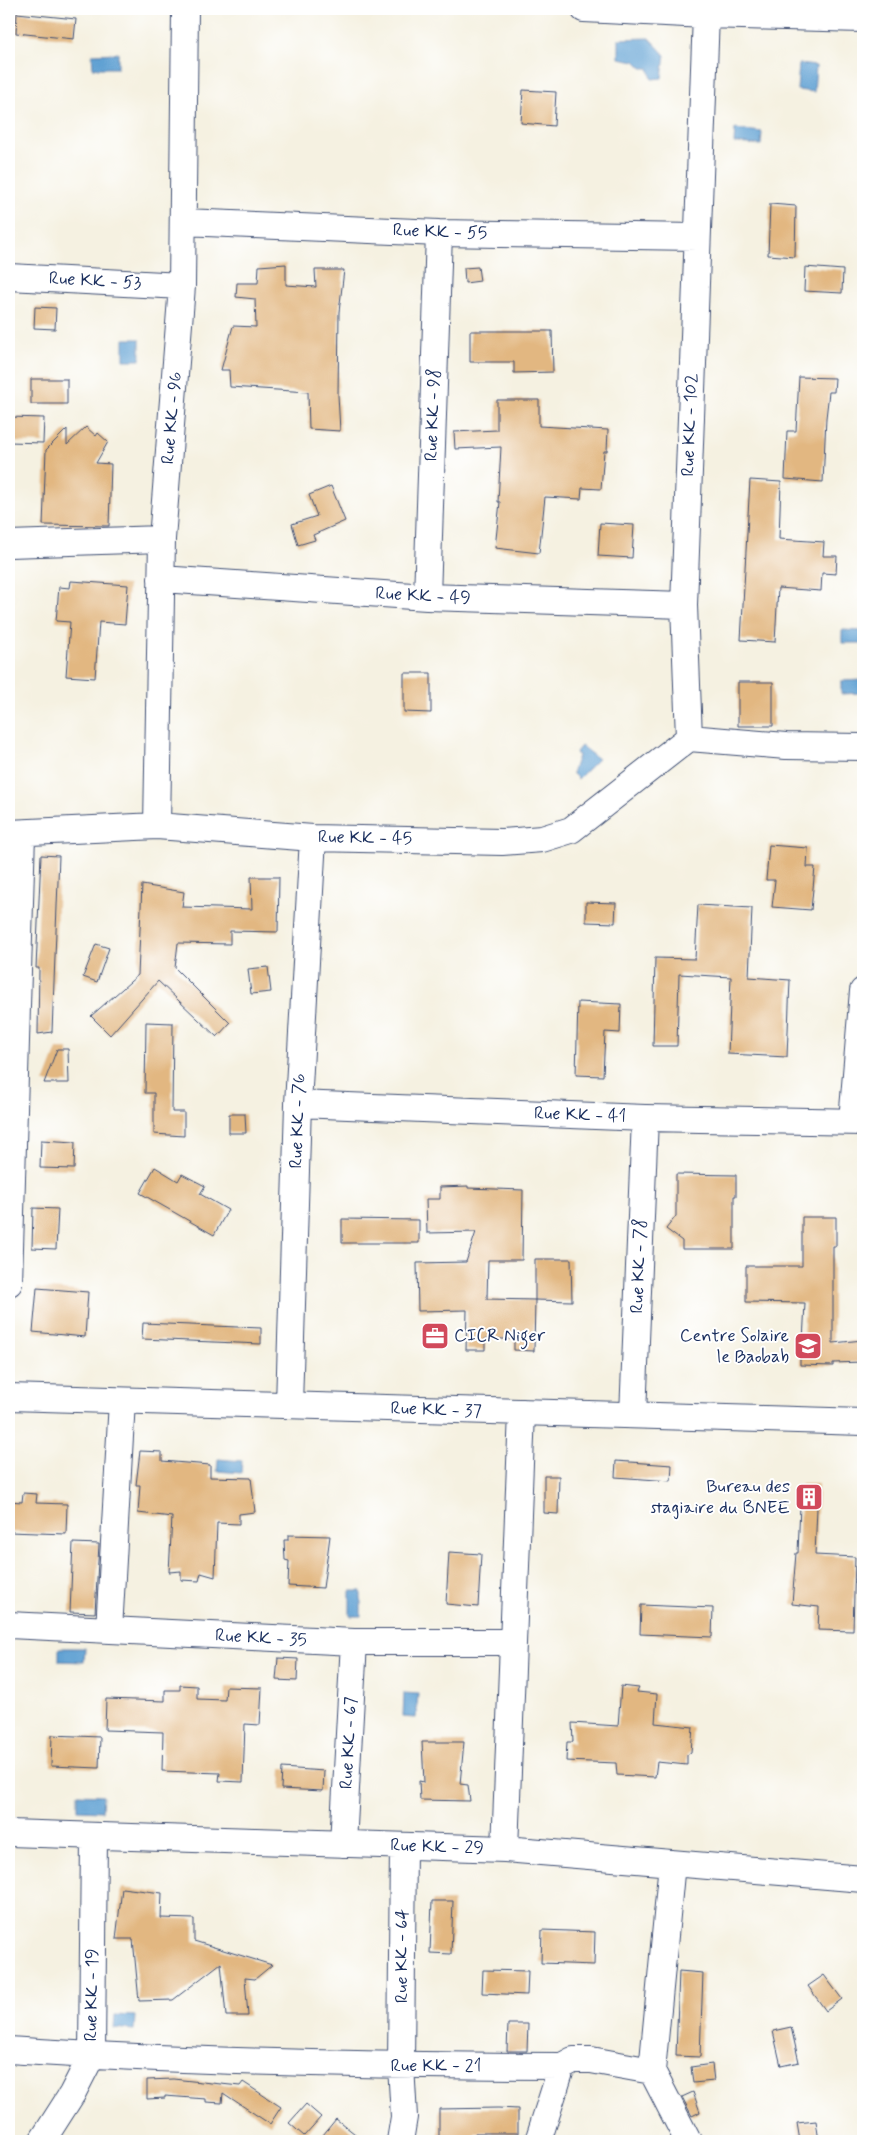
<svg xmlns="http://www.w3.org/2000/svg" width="872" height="2150" viewBox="0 0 872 2150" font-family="Mynerve,sans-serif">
	<rect width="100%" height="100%" fill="#fff"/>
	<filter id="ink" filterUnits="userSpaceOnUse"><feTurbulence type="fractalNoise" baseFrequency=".02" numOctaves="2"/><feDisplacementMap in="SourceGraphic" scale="10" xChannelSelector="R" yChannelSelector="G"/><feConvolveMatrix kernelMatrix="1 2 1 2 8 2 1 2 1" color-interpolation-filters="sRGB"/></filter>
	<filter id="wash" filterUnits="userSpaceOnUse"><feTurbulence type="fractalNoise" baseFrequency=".0096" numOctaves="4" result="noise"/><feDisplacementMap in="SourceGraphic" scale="20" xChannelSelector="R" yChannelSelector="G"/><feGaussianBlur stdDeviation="1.12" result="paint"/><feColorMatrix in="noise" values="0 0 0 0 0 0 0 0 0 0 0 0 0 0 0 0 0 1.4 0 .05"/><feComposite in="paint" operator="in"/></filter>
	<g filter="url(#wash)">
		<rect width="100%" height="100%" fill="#f5f1e1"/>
		<path fill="#60a1d3" stroke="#3e6898" d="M649 38 665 55 662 78 652 79 649 68H642L635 61 619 58V39Z
			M118 53V68H93L92 54Z
			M799 64 816 66 814 92 797 90Z
			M735 129 762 132 761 145 734 143Z
			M124 339H140V360H124Z
			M842 630 863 631V643H842Z
			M863 680V693L841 694V681Z
			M581 746 598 759 578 779 572 773 578 756 576 752Z
			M218 1459 242 1461 241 1473 217 1471Z
			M350 1591H361V1616H350Z
			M59 1648H85L84 1662 59 1661Z
			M404 1693 418 1694 416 1718 403 1717Z
			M78 1794 103 1795 102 1811 78 1810Z
			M115 2015 135 2016 134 2030 114 2028Z"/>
		<g id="blocks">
			<path fill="#e2b781" d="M17 13 76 19 74 39 16 33Z
				M523 90 556 92 554 126 521 123Z
				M770 204 796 206 795 257 768 255Z
				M286 264V285L316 287 315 270H344L339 312 338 395 340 431 309 429 308 392 230 387 229 370H221L233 326 256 327 255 299 236 297 237 283H258L259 266Z
				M478 267 480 281 465 283 464 268Z
				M805 267 843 270 842 293 804 291Z
				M35 307 56 308 55 329 34 328Z
				M470 331H552L553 372 514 373V362H470Z
				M799 377 835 378 834 392H829L826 418 823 482 785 479 787 431H796Z
				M31 379H67V404H31Z
				M497 400H539V426L608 430 607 451H604L601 489 582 488 581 499 545 497 539 553 495 548 500 502H498L501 447 455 449 454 432 497 430Z
				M9 417 44 418 43 443 9 442Z
				M86 427 96 436 98 433 108 442 96 463 111 464 109 526 43 525 46 450 67 429V445Z
				M750 480 781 482 779 539 824 542 823 556H837L836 574 822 573 821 591 778 588 775 642 741 640Z
				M331 486 345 521 313 535 315 540 298 545 292 524 317 516 309 495Z
				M600 523 634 525 632 558 598 556Z
				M71 581 128 585 125 624 99 622 95 678 66 676 70 622 56 621 59 587 70 588Z
				M404 673H431V713L404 712Z
				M738 682H773V726H738Z
				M769 845 808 848 807 867H815L811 910 772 907 775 880H766Z
				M41 855 59 856 52 1032 38 1034 39 968H36Z
				M251 877H279L278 932 230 931V944L178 943 175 968 230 1023 217 1037 158 981 110 1035 91 1016 138 975 142 885 184 892 182 907 252 909Z
				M586 902 616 903 615 923 586 922Z
				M698 905 752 908 749 977 790 980 787 1057 728 1054 731 977 679 974 677 1046H653L655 958 695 959Z
				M96 944 109 948 97 982 83 977Z
				M268 967 271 992 251 994 248 969Z
				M578 1002 621 1004 620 1033 605 1032 603 1076 576 1075Z
				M146 1022 173 1023 172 1112H184V1136L154 1134V1093H145Z
				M57 1049H68L69 1083H44Z
				M229 1114H245L246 1133H229Z
				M41 1140 75 1142 74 1169 40 1168Z
				M155 1167 178 1181 182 1174 205 1186 200 1194 228 1210 214 1235 140 1193Z
				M676 1174 736 1175V1196H734V1249H682V1241L666 1229 676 1216Z
				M468 1186V1188L523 1190 522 1260H488L487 1299 535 1300 534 1351 514 1350V1339H485V1350H466L467 1310 418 1311 417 1263 466 1262 476 1232 427 1233 426 1199H440V1187Z
				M33 1208 58 1209 56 1249 32 1248Z
				M802 1217H836V1246H833V1343L863 1340V1362L833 1363V1366L800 1365V1341H803L805 1303 746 1302V1266H802Z
				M342 1219 419 1220V1243H342Z
				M535 1259H571L572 1301 535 1300Z
				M37 1288 88 1292 85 1337 33 1332Z
				M143 1323 261 1328V1344L142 1339Z
				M140 1451 162 1452V1461L210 1465V1477L251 1478 255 1512 239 1514V1524L217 1523 215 1577 201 1573 199 1581 181 1580V1571L169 1572 172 1517 138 1513 140 1485H136Z
				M616 1461 672 1465 671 1481 615 1477Z
				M544 1476H559L558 1514 544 1513Z
				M801 1484H818L815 1555 855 1557 853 1631 818 1630 819 1607 792 1604 796 1553H798L800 1505H799Z
				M23 1493 37 1494 36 1503 67 1504 66 1534 9 1532V1501L22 1502Z
				M288 1535 330 1536 323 1588 288 1586 289 1561 285 1560 284 1540H288Z
				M73 1543 99 1544 95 1613 70 1612Z
				M449 1552 481 1554 478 1607 446 1604Z
				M641 1605 713 1608 712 1637 640 1634Z
				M278 1658 298 1659 297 1681 276 1680Z
				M180 1685 197 1686V1699L225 1700 226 1687 262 1688 260 1725 245 1724 243 1782 219 1781 220 1773 162 1771 163 1732 105 1730 106 1699 165 1701V1690H180Z
				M621 1686 639 1688 637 1692 657 1694 655 1723 693 1727 691 1752 687 1755V1765L657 1762 655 1777 617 1775 616 1763 566 1761 567 1742H573L572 1723 618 1726Z
				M52 1735 100 1737 99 1768 51 1766Z
				M422 1742H464L460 1784 468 1785 470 1801 420 1800 419 1781 424 1782Z
				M282 1768 324 1771 323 1791 281 1789Z
				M122 1888 162 1893 161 1918 194 1919V1941L272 1965 255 1979 245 1978 248 2016H226L221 1963 173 2000 139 2001 133 1939H116Z
				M432 1901H453L451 1954 430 1953Z
				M542 1930 595 1932 594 1965 541 1963Z
				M483 1970 528 1971 527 1995 482 1993Z
				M679 1971 703 1973 700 2057 676 2056Z
				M824 1975 842 1999 826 2011 808 1986Z
				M508 2024H528L527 2051H507Z
				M791 2027 799 2062 781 2066 773 2031Z
				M712 2064 714 2081 693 2083 691 2067Z
				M173 2079 240 2086 243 2082 281 2107 270 2124 223 2093 222 2103 206 2102V2099L165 2096V2098L147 2099V2080Z
				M693 2092 700 2112 692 2116 682 2097Z
				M306 2104 321 2117 304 2136 289 2123Z
				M498 2108 518 2109V2133H475V2138H439V2109Z
				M336 2119 364 2141H332L323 2135Z
				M816 2121 819 2141H800L797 2123Z"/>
		</g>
	</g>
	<g filter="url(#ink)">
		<use href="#blocks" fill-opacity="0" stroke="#3c4c72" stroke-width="1"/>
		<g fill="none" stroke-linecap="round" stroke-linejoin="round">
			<defs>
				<path id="minor" d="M584 9 706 15 863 19
					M706 15 684 605 689 738 786 746 863 747
					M184 222 439 233 697 237
					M9 277 182 286
					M9 544 162 539
					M161 579 427 597 684 605
					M427 597 439 233
					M157 826 162 539 182 286 185 9
					M9 833 157 826 313 838 502 842 542 839 571 830 689 738
					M298 1104 645 1118 863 1122
					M852 1121 863 991
					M9 1283 22 833
					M9 1397 863 1422
					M289 1405 298 1104 313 838
					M633 1415 645 1118
					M9 1625 354 1642H513
					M109 1630 122 1401
					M9 1833 505 1849 863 1879
					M343 1844 354 1642
					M505 1849 522 1412
					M9 2050C193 2062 377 2066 562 2066L573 2060H591L652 2071 672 1863
					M652 2071 688 2141
					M42 2141 72 2094 92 2055 94 1836
					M400 2141 404 2117 401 2066 403 1846
					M538 2141 562 2066"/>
			</defs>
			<use href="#minor" stroke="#3c4c72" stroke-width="28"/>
			<use href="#minor" stroke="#fff" stroke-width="26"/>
		</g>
	</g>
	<defs>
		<symbol id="office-square" viewBox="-11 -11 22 22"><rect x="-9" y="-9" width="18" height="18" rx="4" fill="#d1495b" stroke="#fff"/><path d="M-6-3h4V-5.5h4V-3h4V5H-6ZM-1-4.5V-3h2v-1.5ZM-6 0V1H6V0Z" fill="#fff"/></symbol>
		<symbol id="school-square" viewBox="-11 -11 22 22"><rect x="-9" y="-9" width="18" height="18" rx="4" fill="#d1495b" stroke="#fff"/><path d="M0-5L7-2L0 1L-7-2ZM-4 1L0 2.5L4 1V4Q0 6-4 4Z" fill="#fff"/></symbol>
		<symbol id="building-square" viewBox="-11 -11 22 22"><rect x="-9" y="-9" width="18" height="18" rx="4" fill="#d1495b" stroke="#fff"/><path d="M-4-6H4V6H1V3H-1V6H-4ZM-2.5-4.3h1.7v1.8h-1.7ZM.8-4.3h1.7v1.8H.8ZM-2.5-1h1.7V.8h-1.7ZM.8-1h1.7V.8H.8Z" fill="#fff"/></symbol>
	</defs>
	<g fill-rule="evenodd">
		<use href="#office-square" x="419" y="1320" width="32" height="32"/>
		<use href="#school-square" x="792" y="1330" width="32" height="32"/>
		<use href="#building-square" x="793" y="1481" width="32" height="32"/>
	</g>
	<g text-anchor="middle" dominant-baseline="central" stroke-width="4" stroke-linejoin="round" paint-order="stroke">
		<g font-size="18" fill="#1b2f5e" stroke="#fff">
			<text transform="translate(440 232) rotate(2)">Rue KK - 55</text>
			<text transform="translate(95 281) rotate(3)">Rue KK - 53</text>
			<text transform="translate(433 415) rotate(-88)">Rue KK - 98</text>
			<text transform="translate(172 418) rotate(-85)">Rue KK - 96</text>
			<text transform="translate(690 425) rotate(-88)">Rue KK - 102</text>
			<text transform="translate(423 596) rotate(3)">Rue KK - 49</text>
			<text transform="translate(365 838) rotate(1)">Rue KK - 45</text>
			<text transform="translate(580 1115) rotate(2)">Rue KK - 41</text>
			<text transform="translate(298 1121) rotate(-88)">Rue KK - 76</text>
			<text transform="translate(639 1266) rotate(-88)">Rue KK - 78</text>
			<text transform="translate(436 1410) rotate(2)">Rue KK - 37</text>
			<text transform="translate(261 1638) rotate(3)">Rue KK - 35</text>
			<text transform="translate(349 1743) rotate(-87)">Rue KK - 67</text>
			<text transform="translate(437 1847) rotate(2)">Rue KK - 29</text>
			<text transform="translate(402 1956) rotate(-90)">Rue KK - 64</text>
			<text transform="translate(92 1995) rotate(-89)">Rue KK - 19</text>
			<text x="436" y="2066">Rue KK - 21</text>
		</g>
		<g font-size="18" fill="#1b2f5e" stroke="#fff" text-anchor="end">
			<text x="454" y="1336" text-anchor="start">CICR Niger</text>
			<text x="789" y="1336">Centre Solaire<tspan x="789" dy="21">le Baobab</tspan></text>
			<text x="790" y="1487">Bureau des<tspan x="790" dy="21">stagiaire du BNEE</tspan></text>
		</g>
	</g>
	<rect width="872" height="2150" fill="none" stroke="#fff" stroke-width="30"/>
</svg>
